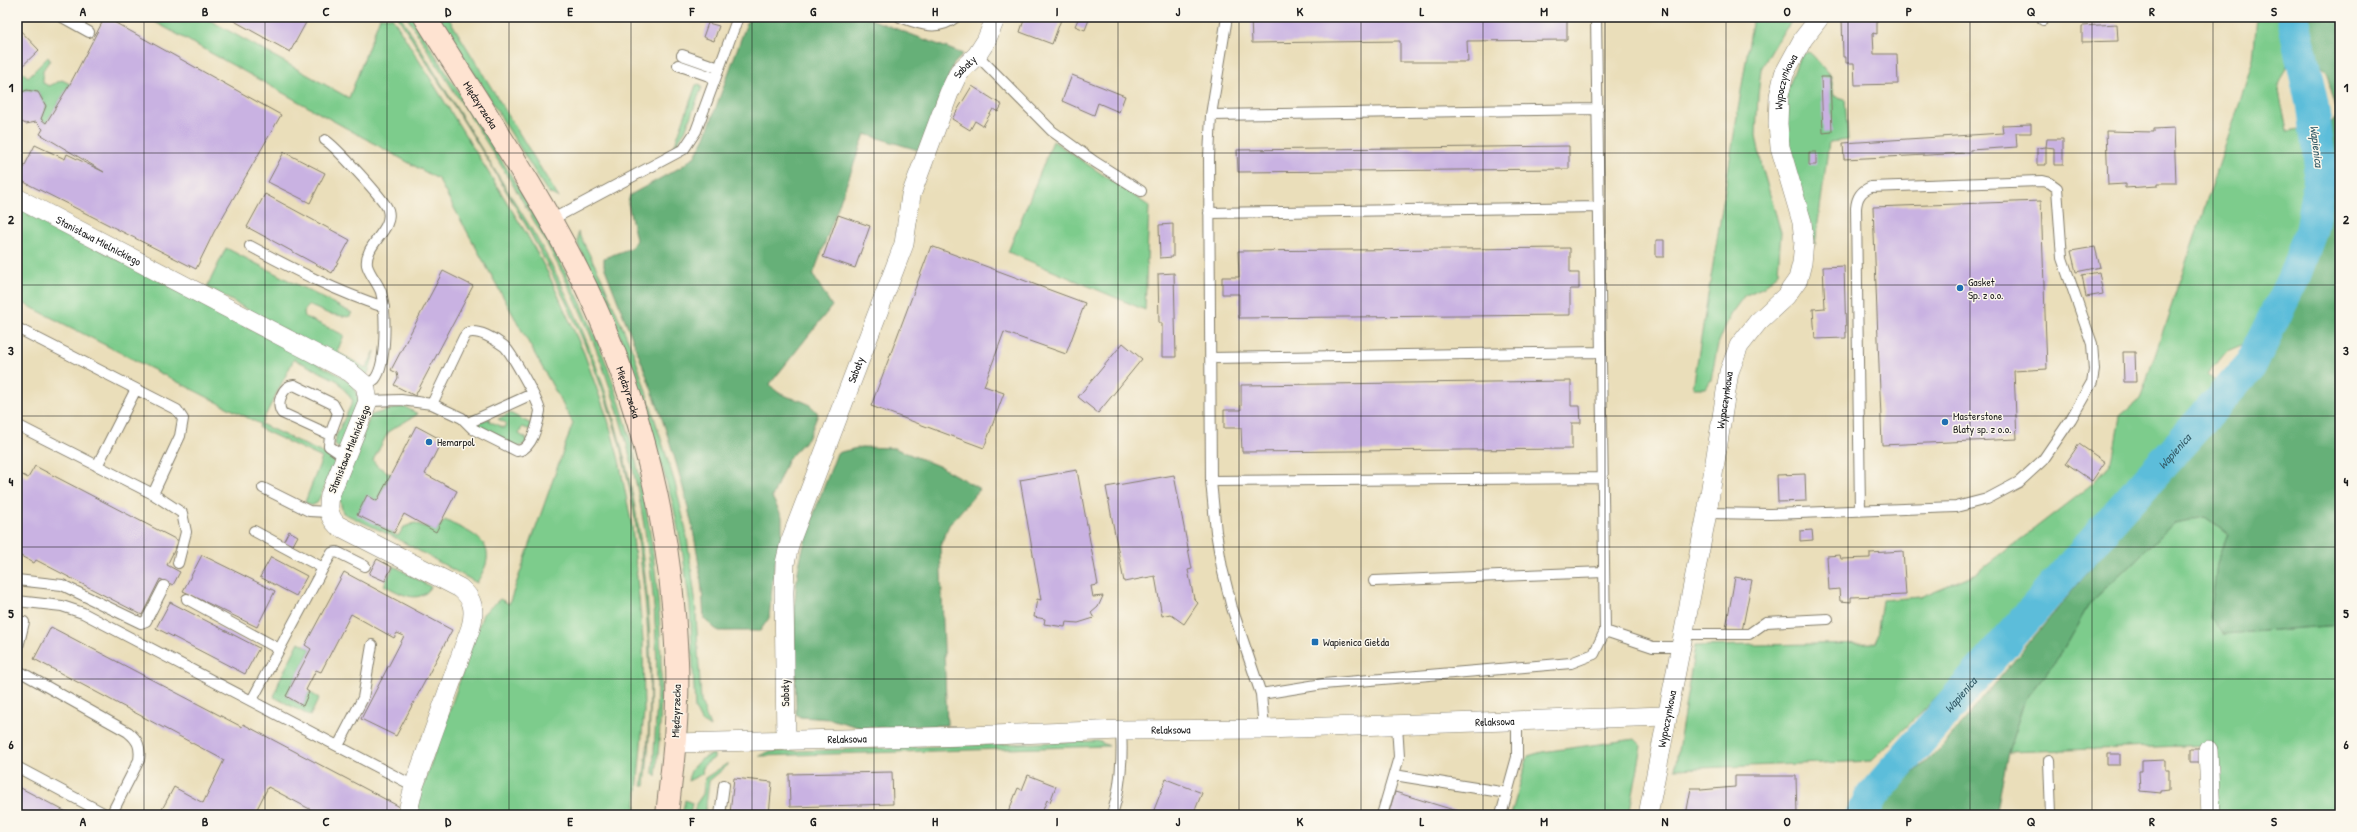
<svg xmlns="http://www.w3.org/2000/svg" width="2357" height="832" viewBox="0 0 2357 832" font-family="'Patrick Hand',sans-serif">
	<rect width="100%" height="100%" fill="#fbf7ec"/>
	<filter id="ink" filterUnits="userSpaceOnUse"><feTurbulence type="fractalNoise" baseFrequency=".025" numOctaves="2"/><feDisplacementMap in="SourceGraphic" scale="8" xChannelSelector="R" yChannelSelector="G"/><feConvolveMatrix kernelMatrix="1 2 1 2 8 2 1 2 1" color-interpolation-filters="sRGB"/></filter>
	<filter id="wash" filterUnits="userSpaceOnUse"><feTurbulence type="fractalNoise" baseFrequency=".012" numOctaves="4" result="noise"/><feDisplacementMap in="SourceGraphic" scale="16" xChannelSelector="R" yChannelSelector="G"/><feGaussianBlur stdDeviation="0.9" result="paint"/><feColorMatrix in="noise" values="0 0 0 0 0 0 0 0 0 0 0 0 0 0 0 0 0 1.4 0 .05"/><feComposite in="paint" operator="in"/></filter>
	<g filter="url(#wash)">
		<rect width="100%" height="100%" fill="#eadeba"/>
		<path fill="#7dcc8c" stroke="#4c7454" d="M146 17H204L349 98 380 17H392L526 233 548 273 584 353 608 420 619 460 632 526 643 640 644 711 635 815H415L421 792 483 614 500 599 509 604 573 423 438 179Z
			M398 17H401C432 68 463 119 494 169 518 207 542 244 561 284 638 440 663 614 645 786H642C653 725 651 660 645 599 638 533 629 467 607 403 560 263 475 141 398 17Z
			M407 17H412C466 107 528 194 574 289 648 439 673 612 656 777L653 774C654 744 657 714 657 684 657 549 630 416 573 295 527 198 463 108 407 17Z
			M439 17H448L559 198 549 193 545 188Z
			M1753 17H1795L1776 42 1761 69 1758 96 1756 135 1762 167 1781 232 1778 272 1764 287 1744 296 1730 315 1718 344 1711 380 1706 388H1693Z
			M2257 17H2284L2288 63 2278 86 2287 131 2301 129 2309 172 2301 230 2262 315 2244 344 2227 351 2208 374 2218 383 2090 530 2017 617 1872 761 1675 769 1695 646 1876 643 1882 600 1920 597 1977 573 2092 484 2112 462 2120 416 2140 399 2238 108 2253 59Z
			M1809 52C1818 59 1822 68 1831 76L1834 96 1845 99 1848 140 1829 142 1815 245 1786 148V94L1800 55Z
			M48 57 50 60 43 70V83L49 86 62 80 70 84 46 123 41 119 46 106 38 92 27 90 17 94V72L19 69 28 77Z
			M699 84 702 87 685 131 674 147 696 85Z
			M1053 141 1149 206 1145 310 1008 252Z
			M17 206 341 376 354 386 359 401 341 450 335 445 336 436 353 401 338 381 294 359 261 424 333 458 335 464 317 503 311 506 305 502 322 458 259 428 260 424 17 300Z
			M578 232 602 279 634 354 675 483 686 530 695 597 701 701 710 727 701 721 695 709 690 606 682 549 673 504 630 360 605 300 578 245Z
			M226 248 352 313 349 317 329 314 308 305 304 312 305 317 344 335 337 352 366 368 375 351 368 374 366 375 207 287Z
			M403 406 418 414 389 431 373 460 377 466 391 474 377 501 367 496 358 514 398 536 404 527 415 523 436 531 445 520C461 529 491 537 487 560 486 568 480 576 477 583L392 536 343 513 340 501V491L371 415Z
			M510 413 533 425 531 430 522 427 519 434 527 439 525 444 518 447 473 424 490 418 489 421 504 428 506 423 498 419Z
			M2205 517 2228 535 2217 563 2224 634 2340 625V815H2216L2212 745 2008 752 2025 699 2061 654 2088 606 2174 523Z
			M394 566 431 587C419 606 399 593 384 585Z
			M299 642 311 649 286 696 303 706 309 692 319 698 310 716 274 697 280 679Z
			M1635 739 1642 746 1629 815H1511L1528 756 1542 752Z
			M1098 741 1109 746 759 756 768 752Z
			M714 754V758L703 766 702 774 688 781C690 766 700 758 714 754Z
			M728 763V765L709 781 705 815H694L696 804 703 794 705 778Z
			M685 800 692 803 690 815H682Z"/>
		<path fill="#66b078" stroke="#41664a" d="M749 17H865L963 54 953 65 921 151 865 134 813 275 832 306 770 384C782 403 806 394 818 414L809 437 788 459 772 497 782 517V538L774 568 769 618 760 631H718L704 619C699 495 648 380 604 266V258L631 248 636 240 628 203 630 195 681 167 695 156 705 137Z
			M2302 17H2340V625L2224 634 2210 618 2217 563 2228 534 2205 517 2174 523 2088 606 2061 654 2025 699 2008 752 1996 815H1874L1879 805 1943 746 2118 536 2254 384 2281 327 2303 285 2326 234 2331 169 2326 130 2338 115 2326 72 2306 51Z
			M861 447 894 448 941 467 980 489 949 525 940 546 947 725 862 728 830 719 800 717 796 714C796 667 791 617 798 571 805 530 823 491 837 453Z"/>
		<g fill="none" stroke-linecap="round" stroke-linejoin="round">
			<path stroke="#5bbdda" stroke-width="33" id="s1" d="M1862 815 1871 797 2102 531 2250 366 2294 277 2311 230 2321 170 2312 104 2293 17"/>
		</g>
		<g id="blocks">
			<path fill="#c9b2e2" d="M105 17 281 115 214 232 196 269 18 179 35 145 65 159 67 154 104 172 40 134 43 129 36 122 26 124 17 120V94L27 90 38 92 46 106 41 119 46 123 70 84Z
				M227 17H309L290 52Z
				M1025 17H1062L1052 44 1020 32Z
				M1079 17H1090L1085 30 1075 26Z
				M1251 17H1567V40L1467 41 1468 62H1400V41L1252 43Z
				M1842 17H1877V34L1873 33 1874 54H1897L1898 84 1855 85 1854 63H1846V57H1843Z
				M708 23 719 26 714 41 703 37Z
				M2117 24 2118 41 2082 42V26Z
				M17 27 39 50 17 71Z
				M1072 75 1125 96 1119 112 1098 103 1094 115 1062 101Z
				M1821 77H1830L1832 132 1823 133Z
				M972 86 1002 105 998 112 993 109 983 126 975 121 970 130 952 119Z
				M2031 124V133H2016L2017 147 1970 150 1969 153 1844 159 1843 143 2003 133 2002 125Z
				M2174 128 2176 183H2158V186L2125 188V184L2108 185 2106 131 2154 132V129Z
				M2047 139H2063V165H2054V148L2046 147Z
				M1569 146V169L1238 172 1237 150Z
				M2046 147V165H2037V148Z
				M284 152 325 173 310 203 268 182Z
				M1809 152H1816V165H1809Z
				M265 194 350 240 332 273 247 227Z
				M2041 201 2047 369 2014 371 2017 439 1882 445 1873 207Z
				M838 215 870 226 855 268 823 257Z
				M1173 224V257L1160 258 1159 225Z
				M1656 240H1664V257H1656Z
				M931 246 1085 303 1066 354 1004 332 984 386 1004 393 984 448 871 406Z
				M2095 247 2100 267 2076 272 2071 251Z
				M1570 248V273H1579V289H1570V315L1239 318V294H1222V277H1239L1238 251Z
				M1844 266 1846 338 1815 339 1813 309 1825 308 1823 267Z
				M443 271 473 286 415 396 394 385 398 378 397 373 391 370Z
				M2099 272 2103 294 2086 297 2082 275Z
				M1174 273 1176 357H1162V323H1159L1158 274Z
				M1123 343 1142 359 1098 413 1078 397Z
				M2123 352H2135L2136 382H2124Z
				M1571 381V406H1580L1581 423H1572V449L1242 452 1241 428H1224V410H1241V385Z
				M416 426 442 440 425 474 457 491 436 532 404 514 394 533 357 515 367 495 377 501Z
				M2079 444 2105 462 2092 481 2066 463Z
				M35 466 179 541 167 565 180 572 173 585 160 579 142 615 36 560 34 563 17 554V472L28 478Z
				M1077 470 1098 585 1091 586 1093 597 1103 596 1098 607 1091 613 1094 618 1078 623 1066 622 1065 627 1044 624 1045 619 1034 617 1037 599 1041 600 1020 480Z
				M1805 474 1806 501 1778 502 1777 475Z
				M1174 475 1192 569 1188 570 1194 599 1198 603 1184 624 1170 614 1162 616 1155 576 1124 582 1106 487Z
				M1812 530 1813 540 1800 541V531Z
				M289 531 298 536 292 547 283 542Z
				M1903 551 1906 595 1851 597V602L1840 601 1839 589 1829 590 1827 556 1840 555 1841 559 1870 558V553Z
				M202 555 275 591 257 627 183 591Z
				M271 557 307 576 296 596 260 577Z
				M377 559 392 567 385 581 369 574Z
				M344 572 452 630 396 736 361 719 404 636 397 633 394 638 351 614 321 672 316 670 306 690 309 692 303 706 286 696 311 649 305 645Z
				M1735 577 1752 580 1742 631 1726 628Z
				M170 602 259 648 245 674 156 628Z
				M51 627 242 727 243 724 400 807 396 815H321L268 787 254 815H159L174 787 203 803 224 760 34 659Z
				M2191 749H2201V762H2191Z
				M2107 754H2120V765H2107Z
				M2165 760V770H2169V790L2161 791V793L2140 791 2139 771H2142V761Z
				M892 772 893 804 790 807 789 774Z
				M1028 775 1056 786 1050 802 1047 800 1041 815H1007L1018 788 1022 790Z
				M1735 776H1796L1797 815H1686L1691 788H1701V790L1735 787Z
				M734 778 772 782 769 815H737L738 813H730Z
				M1166 779 1202 793 1193 815H1152Z
				M17 786 72 815H17Z
				M1395 792 1470 815H1388Z"/>
		</g>
	</g>
	<g filter="url(#ink)">
		<use href="#blocks" fill-opacity="0" stroke="#837d6b" stroke-width="1"/>
		<g fill="none" stroke-linecap="round" stroke-linejoin="round">
			<defs>
				<path id="lane" d="M62 17 89 32
					M900 17C919 24 938 32 956 17
					M1227 17 1211 115 1209 157 1211 481 1216 532 1222 568 1232 608 1261 694 1264 729
					M2042 17 2043 20
					M682 55 719 68
					M977 55 1052 131 1095 162 1141 191
					M678 65 715 78
					M1211 115 1598 109
					M325 140C334 145 386 201 388 210 394 230 364 244 367 265 369 274 378 283 381 292 386 310 387 364 375 379 372 382 368 383 365 385
					M1209 213 1599 207
					M551 220 684 149 696 131 738 17
					M250 246C293 269 337 292 384 307
					M17 328 177 410 183 419 180 436 153 494 17 425
					M1211 358 1601 352
					M368 401 401 400 432 404 462 418 473 429 517 451C532 450 538 423 540 411 538 400 511 352 504 346 495 339 478 329 467 333L464 337 432 404
					M468 423 532 394
					M330 435 338 413 333 404 294 385C282 386 276 404 282 413L330 435 329 446 345 457
					M97 466 136 389
					M1211 481 1603 478
					M263 488 309 511 328 512
					M153 494 182 513 186 532 178 563
					M1707 513 1770 514 1956 507 1987 499 2019 482 2043 460 2071 419 2092 382 2094 370 2092 344 2062 258 2057 188 2050 183 2042 181 1871 187C1861 191 1857 197 1856 208L1860 511
					M323 568 332 553 337 552 365 566
					M17 580 62 585 141 623 146 621 164 586
					M1374 581 1604 572
					M187 599 279 649
					M17 601 62 606 83 613 414 786
					M17 621 24 622 17 651
					M1605 631 1653 647H1679
					M1682 634H1749L1766 622 1828 619
					M17 670 128 732C138 740 141 747 139 760L111 815
					M1261 694 1323 684 1571 663 1594 654 1605 631 1596 17
					M252 700 323 568 254 531
					M338 746 363 698 372 645
					M2049 760 2051 815
					M17 767 107 815
					M1394 775 1507 793
					M720 815 724 785
					M1112 815C1121 786 1123 760 1121 730
					M1382 815 1399 757 1397 725
					M1501 815 1517 757V721"/>
				<g id="street">
					<path id="s2" d="M17 198 350 372 365 385 368 401 330 495C328 508 328 516 337 525L460 588C474 599 475 611 471 627L414 786 407 815"/>
					<path id="s3" d="M786 741 784 592 785 563 790 542 904 244 911 195 949 93 959 72 977 55 986 41 996 17"/>
					<path id="s4" d="M675 743 968 736 1121 730 1264 729 1666 716"/>
					<path d="M2208 750 2211 815"/>
					<path id="s5" d="M1648 815 1707 513 1729 372 1739 346 1758 322 1786 296 1798 279 1802 263 1804 242 1802 222 1780 147 1778 124 1779 96 1784 74 1803 39 1820 17"/>
				</g>
				<g id="secondary">
					<path id="s6" d="M425 17C480 106 540 193 586 287 642 403 672 532 677 661 679 712 673 764 667 815"/>
				</g>
			</defs>
			<use href="#lane" stroke="#837d6b" stroke-width="12"/>
			<use href="#street" stroke="#837d6b" stroke-width="20"/>
			<use href="#secondary" stroke="#837d6b" stroke-width="24"/>
			<use href="#lane" stroke="#fff" stroke-width="10"/>
			<use href="#street" stroke="#fff" stroke-width="19"/>
			<use href="#secondary" stroke="#fee3d1" stroke-width="22"/>
		</g>
	</g>
	<path fill="none" stroke="#1c1c1c" stroke-width="1" stroke-opacity="0.55" d="M144 17V815M265 17V815M387 17V815M509 17V815M631 17V815M752 17V815M874 17V815M996 17V815M1118 17V815M1239 17V815M1361 17V815M1483 17V815M1605 17V815M1726 17V815M1848 17V815M1970 17V815M2092 17V815M2213 17V815M17 153H2340M17 285H2340M17 416H2340M17 547H2340M17 679H2340"/>
	<g fill="#1f6fb2" stroke="#fbf7ec" stroke-width="1.5">
		<circle cx="1960" cy="288" r="4"/>
		<circle cx="1945" cy="422" r="4"/>
		<circle cx="429" cy="442" r="4"/>
		<rect x="1311" y="638" width="8" height="8" rx="2"/>
	</g>
	<g text-anchor="middle" dominant-baseline="central" stroke-width="3" stroke-linejoin="round" paint-order="stroke">
		<g font-size="11" fill="#1c1c1c" stroke="#fbf7ec">
			<text stroke="none"><textPath href="#s3" startOffset="708">Sabały</textPath></text>
			<text stroke="none"><textPath href="#s5" startOffset="770">Wypoczynkowa</textPath></text>
			<text stroke="none"><textPath href="#s6" startOffset="104">Międzyrzecka</textPath></text>
			<text stroke="none"><textPath href="#s2" startOffset="92">Stanisława Mielnickiego</textPath></text>
			<text stroke="none"><textPath href="#s3" startOffset="384">Sabały</textPath></text>
			<text stroke="none"><textPath href="#s6" startOffset="428">Międzyrzecka</textPath></text>
			<text stroke="none"><textPath href="#s5" startOffset="422">Wypoczynkowa</textPath></text>
			<text transform="translate(349 449) rotate(-68)">Stanisława Mielnickiego</text>
			<text transform="translate(785 693) rotate(-91)">Sabały</text>
			<text transform="translate(676 711) rotate(-88)">Międzyrzecka</text>
			<text stroke="none"><textPath href="#s5" startOffset="98">Wypoczynkowa</textPath></text>
			<text stroke="none"><textPath href="#s4" startOffset="820">Relaksowa</textPath></text>
			<text stroke="none"><textPath href="#s4" startOffset="496">Relaksowa</textPath></text>
			<text stroke="none"><textPath href="#s4" startOffset="172">Relaksowa</textPath></text>
		</g>
		<g font-size="11" fill="#1c1c1c" stroke="#fbf7ec" text-anchor="start">
			<text x="1968" y="282">Gasket<tspan x="1968" dy="13">Sp. z o.o.</tspan></text>
			<text x="1953" y="416">Masterstone<tspan x="1953" dy="13">Blaty sp. z o.o.</tspan></text>
			<text x="437" y="442">Hemarpol</text>
			<text x="1323" y="642">Wapienica Giełda</text>
		</g>
		<g font-size="12" font-style="italic" fill="#355c68" stroke="#fbf7ec">
			<text transform="translate(2317 146) rotate(83)">Wapienica</text>
			<text stroke="none"><textPath href="#s1" startOffset="480">Wapienica</textPath></text>
			<text stroke="none"><textPath href="#s1" startOffset="156">Wapienica</textPath></text>
		</g>
	</g>
	<rect width="2357" height="832" fill="none" stroke="#fbf7ec" stroke-width="44"/>
	<rect x="22" y="22" width="2313" height="788" fill="none" stroke="#1c1c1c" stroke-width="1.5"/>
	<g font-size="13" text-anchor="middle" font-weight="bold" fill="#1c1c1c">
		<text x="83" y="16">A</text>
		<text x="205" y="16">B</text>
		<text x="326" y="16">C</text>
		<text x="448" y="16">D</text>
		<text x="570" y="16">E</text>
		<text x="692" y="16">F</text>
		<text x="813" y="16">G</text>
		<text x="935" y="16">H</text>
		<text x="1057" y="16">I</text>
		<text x="1178" y="16">J</text>
		<text x="1300" y="16">K</text>
		<text x="1422" y="16">L</text>
		<text x="1544" y="16">M</text>
		<text x="1665" y="16">N</text>
		<text x="1787" y="16">O</text>
		<text x="1909" y="16">P</text>
		<text x="2031" y="16">Q</text>
		<text x="2152" y="16">R</text>
		<text x="2274" y="16">S</text>
		<text x="11" y="92">1</text>
		<text x="2346" y="92">1</text>
		<text x="11" y="224">2</text>
		<text x="2346" y="224">2</text>
		<text x="11" y="355">3</text>
		<text x="2346" y="355">3</text>
		<text x="11" y="486">4</text>
		<text x="2346" y="486">4</text>
		<text x="11" y="618">5</text>
		<text x="2346" y="618">5</text>
		<text x="11" y="749">6</text>
		<text x="2346" y="749">6</text>
		<text x="83" y="826">A</text>
		<text x="205" y="826">B</text>
		<text x="326" y="826">C</text>
		<text x="448" y="826">D</text>
		<text x="570" y="826">E</text>
		<text x="692" y="826">F</text>
		<text x="813" y="826">G</text>
		<text x="935" y="826">H</text>
		<text x="1057" y="826">I</text>
		<text x="1178" y="826">J</text>
		<text x="1300" y="826">K</text>
		<text x="1422" y="826">L</text>
		<text x="1544" y="826">M</text>
		<text x="1665" y="826">N</text>
		<text x="1787" y="826">O</text>
		<text x="1909" y="826">P</text>
		<text x="2031" y="826">Q</text>
		<text x="2152" y="826">R</text>
		<text x="2274" y="826">S</text>
	</g>
</svg>
